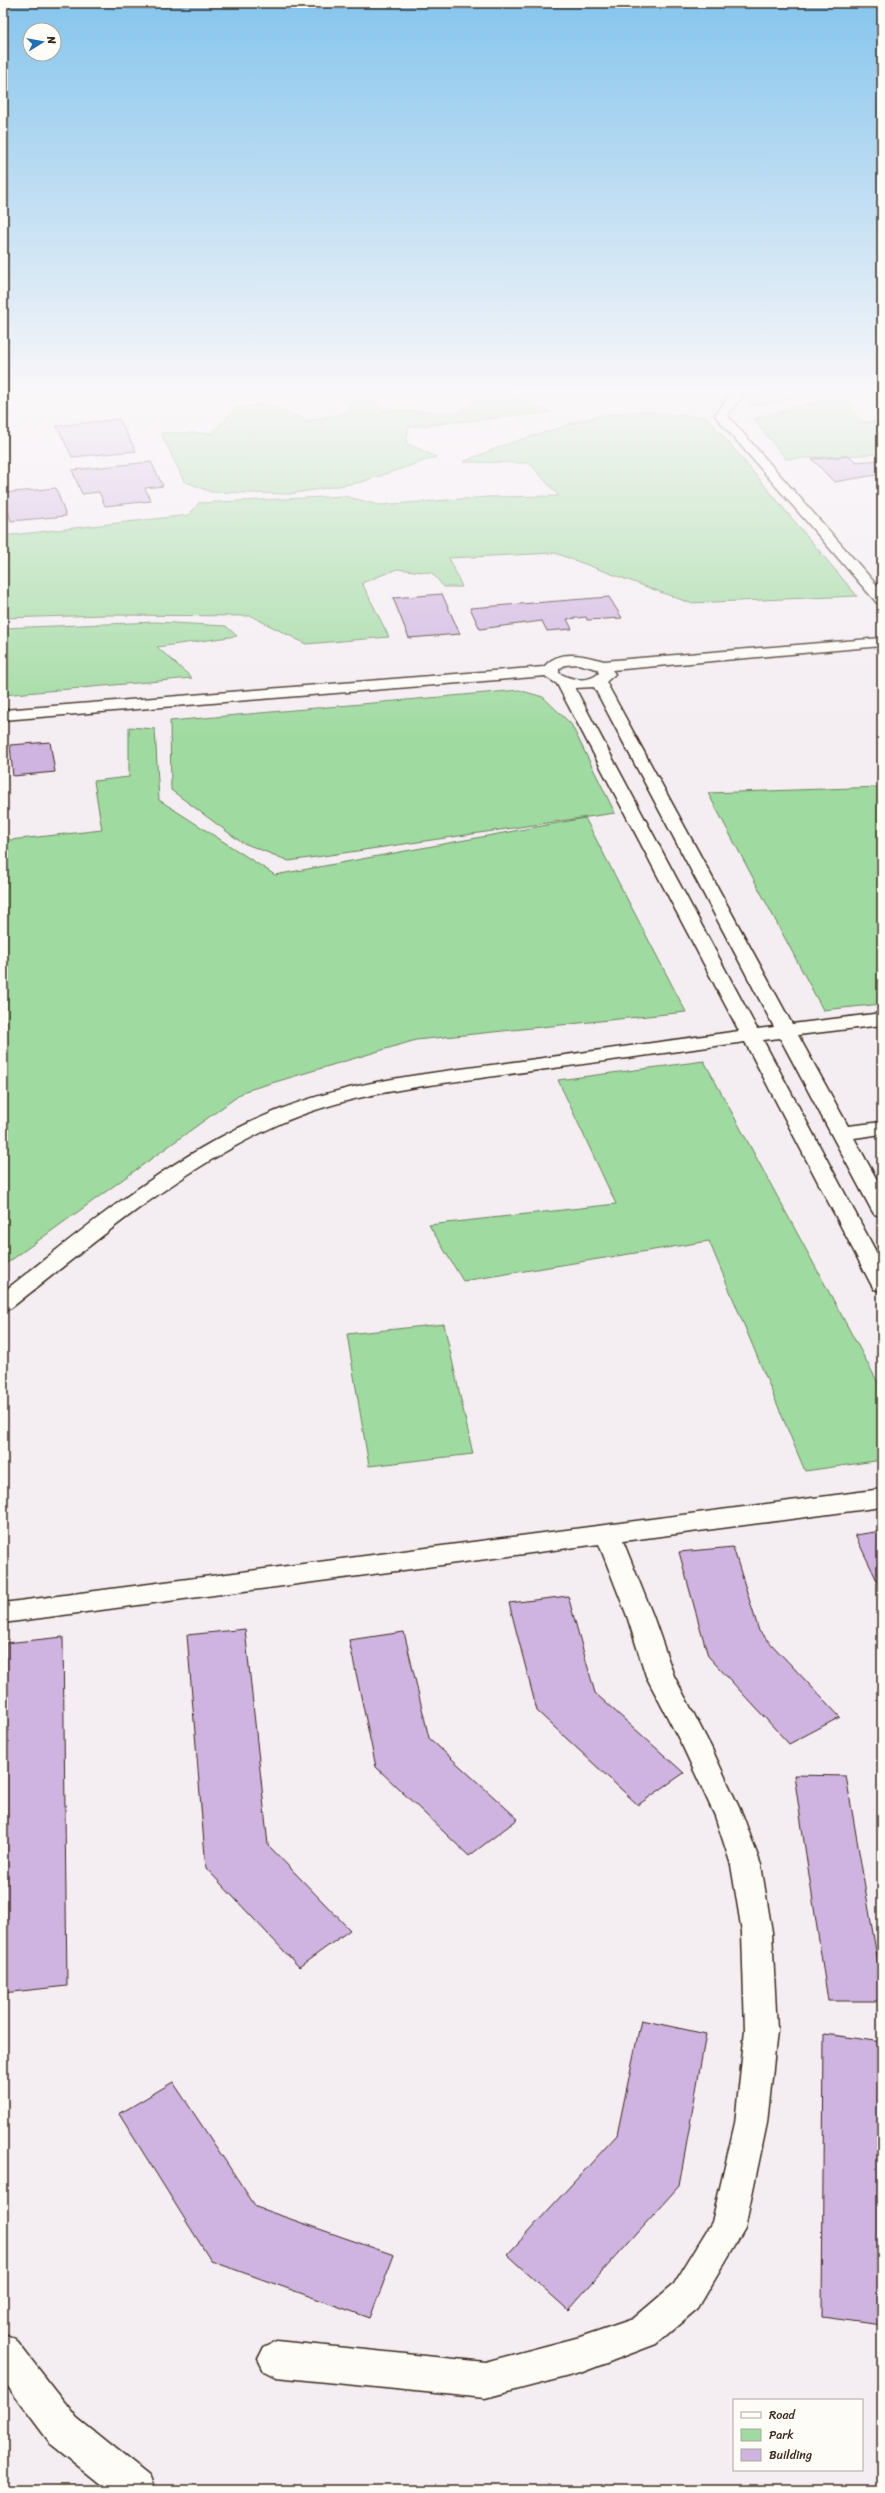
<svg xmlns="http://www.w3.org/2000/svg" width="885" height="2493" viewBox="0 0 885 2493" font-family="Sriracha,sans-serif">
	<rect width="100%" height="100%" fill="#f4edf2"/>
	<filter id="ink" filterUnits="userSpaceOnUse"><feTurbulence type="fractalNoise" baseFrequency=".025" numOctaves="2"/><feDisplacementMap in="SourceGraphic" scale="8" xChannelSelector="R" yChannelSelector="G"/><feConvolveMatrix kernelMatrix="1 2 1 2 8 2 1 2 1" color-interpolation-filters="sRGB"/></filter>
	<g filter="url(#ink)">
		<path fill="#9fdaa0" stroke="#6d825f" d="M337 391H378L381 410 459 413 484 391H494L552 412 409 427 406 443 436 457 362 482 289 494 211 492 184 481 161 433H212L235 409 265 403 309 421 352 411Z
			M758 391H815L774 403 750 406Z
			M846 400 861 422 882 421V454L786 459 753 419 819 401Z
			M641 411 708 418 857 596 690 603 555 553 449 558 462 587H444L432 573 397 569 362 583 389 637 306 644 251 616 105 615 3 618V536L189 515 199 503 344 496 379 505 489 497 559 496 529 463 463 462 504 445 597 416Z
			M157 622 226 626 237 636 157 647 192 678 3 695V628Z
			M519 690 543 697 571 724 615 813 289 861 241 842 171 790 170 721Z
			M129 727 155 729 159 800 275 875 585 818 686 1012 416 1040 245 1091 3 1266V831L10 840 102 830 94 781 129 777Z
			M882 787V1004L823 1010 708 793Z
			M704 1061 882 1390V1460L805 1471 709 1241 463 1281 429 1225 616 1204 558 1080Z
			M444 1324 473 1454 369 1466 347 1334Z"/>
		<path fill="#cfb3e0" stroke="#3b2a1e" d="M119 419 136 451 72 457 57 426Z
			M850 456 856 462 882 460V474L834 482 812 459Z
			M151 462 163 486 145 488 151 501 105 506 99 492 82 494 72 470Z
			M56 488 66 516 11 521 3 493Z
			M442 594 460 634 409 638 393 598Z
			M609 597 622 618 587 620 586 617 567 619 572 629 547 631 542 621 480 629 470 608Z
			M50 742 55 772 13 776 10 745Z
			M882 1531V1591L855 1535Z
			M733 1547 759 1631 840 1717 789 1744 708 1656 679 1552Z
			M568 1596 595 1693 684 1773 638 1805 537 1711 509 1603Z
			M245 1629 268 1845 350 1930 299 1967 206 1868 187 1635Z
			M404 1632 429 1738 518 1819 469 1856 376 1767 349 1640Z
			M63 1637 67 1986 3 1993 6 1643Z
			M794 1775 846 1776 882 1986V2001H828Z
			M641 2020 706 2034 679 2186 568 2310 507 2255 617 2135Z
			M824 2034 882 2042V2325L822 2317Z
			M173 2082 256 2207 394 2255 370 2318 211 2261 119 2114Z"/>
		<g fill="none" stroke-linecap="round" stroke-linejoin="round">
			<defs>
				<path id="minor" d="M734 391H747L727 415 882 591V604L877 603 717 418 715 415Z
					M882 638V646L612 670 615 674 606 682 792 1024 882 1013V1025L798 1035 848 1126 882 1122V1134L854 1138 882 1189V1216L874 1214 871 1209 780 1038 763 1040 882 1263V1291L874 1289 871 1284 745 1042C663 1053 583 1064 502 1075 425 1086 346 1093 275 1126 177 1171 95 1242 11 1308L3 1310V1292C85 1228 166 1159 262 1117 337 1083 420 1074 500 1064 580 1053 659 1042 739 1031L557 684 545 676 3 720V710L544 667C559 648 585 656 604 661ZM578 664 597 669 599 673C588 683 571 680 559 673V669L565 665ZM594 687 774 1027 757 1029 575 688Z
					M882 1489V1507L623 1541 653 1616 674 1676 711 1747 743 1816 761 1865 772 1932 777 2031 767 2123 745 2228 698 2308 656 2344 580 2373 485 2398 276 2377 264 2371 258 2359 264 2347 276 2341 485 2362 580 2337 633 2319 674 2284 712 2222 735 2123 745 2031 742 1932 731 1865 715 1816 683 1747 646 1676 627 1616 599 1544 3 1623V1603Z
					M3 2333 15 2339 77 2418 150 2477 155 2490H108L51 2444 3 2380Z"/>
			</defs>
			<use href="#minor" stroke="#3b2a1e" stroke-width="3"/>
			<use href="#minor" fill="#fdfcf7" fill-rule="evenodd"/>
		</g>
	</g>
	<linearGradient id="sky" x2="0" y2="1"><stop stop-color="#86c5ed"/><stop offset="0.53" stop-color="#faf7f9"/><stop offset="1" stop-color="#faf7f9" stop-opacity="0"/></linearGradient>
	<rect width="885" height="740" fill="url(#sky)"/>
	<rect width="885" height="2493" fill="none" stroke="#fdfcf7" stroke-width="16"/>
	<rect x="8" y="8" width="869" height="2477" fill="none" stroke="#3b2a1e" stroke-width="1.5" filter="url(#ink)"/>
	<rect x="733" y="2399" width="130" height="72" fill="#fdfcf7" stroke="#afa8a0"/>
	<rect x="741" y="2412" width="20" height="6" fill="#fdfcf7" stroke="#afa8a0"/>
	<text x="769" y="2419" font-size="12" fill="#3b2a1e">Road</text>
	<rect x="741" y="2429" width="20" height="12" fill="#9fdaa0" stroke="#afa8a0"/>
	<text x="769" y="2439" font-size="12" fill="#3b2a1e">Park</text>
	<rect x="741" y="2449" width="20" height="12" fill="#cfb3e0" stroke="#afa8a0"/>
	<text x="769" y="2459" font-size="12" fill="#3b2a1e">Building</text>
	<g transform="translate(42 42) rotate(79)"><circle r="19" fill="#fdfcf7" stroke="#afa8a0"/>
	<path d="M0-3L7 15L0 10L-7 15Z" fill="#1f6fb2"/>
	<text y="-6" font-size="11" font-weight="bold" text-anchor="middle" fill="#3b2a1e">N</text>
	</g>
</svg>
